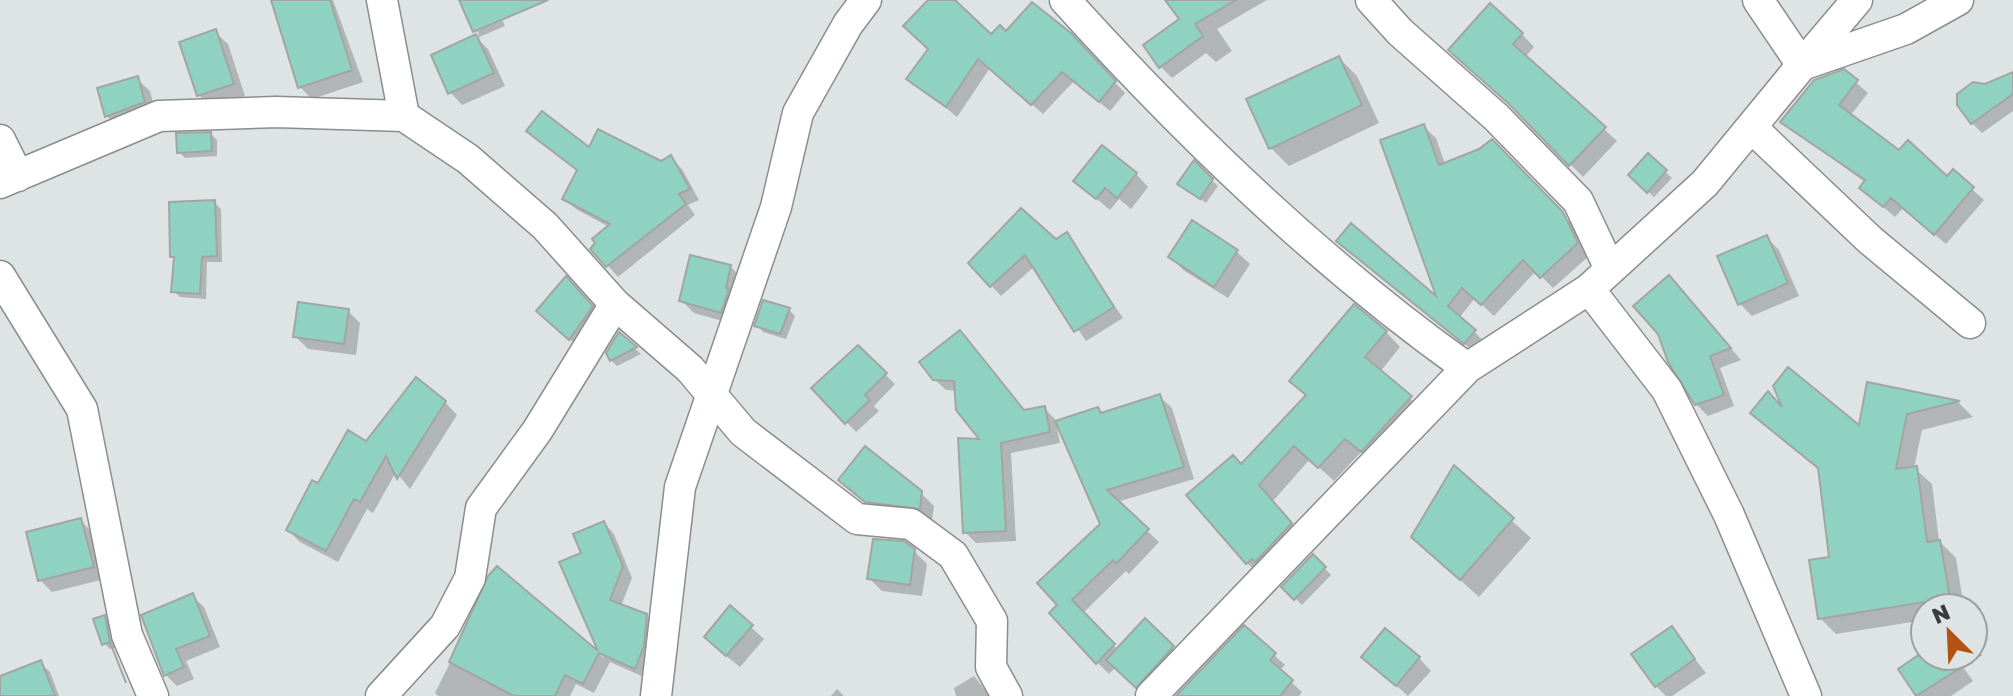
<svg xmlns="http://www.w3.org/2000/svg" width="2013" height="696" viewBox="0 0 2013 696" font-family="'Golos Text',sans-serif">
	<rect width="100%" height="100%" fill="#dee3e4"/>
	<path fill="#0003" d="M273 0H333L363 82 312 99 300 87Z
		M465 0H494L505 26 477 38 488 49 505 86 462 105 450 92 434 56 479 35Z
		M931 0H952L992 37 1081 46 1125 93 1110 111 1074 81 1043 114 990 68 957 117 909 78 930 49Z
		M1168 0H1267L1217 29 1232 51 1216 62 1206 53 1172 78 1160 66 1181 19Z
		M215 32 228 44 245 96 211 107 199 95Z
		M1522 34 1534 47 1525 57 1617 141 1583 177 1522 115 1463 63Z
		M1339 58 1357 76 1379 123 1289 166 1271 148Z
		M1844 72 1868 93 1850 116 1899 153 1947 179 1953 172 1984 200 1946 244 1903 208 1895 217 1861 188 1866 183 1783 122Z
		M2013 74V111L1982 133 1972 123 1985 86Z
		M137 79 150 91 156 115 119 129 107 116Z
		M1423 126 1436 138 1445 164 1480 151 1492 141 1575 227 1589 256 1553 288 1536 271 1494 316 1475 298 1459 318 1486 343 1477 354 1338 241 1440 302Z
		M528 131 590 150 661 163 671 158 682 169 699 200 688 205 695 215 618 277 593 249 609 227 576 209 565 198 579 172Z
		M211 134 217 140V156L185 158 179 152Z
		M1648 156 1672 178 1654 197 1630 175Z
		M1194 163 1218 186 1206 203 1180 184Z
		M1136 174 1148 187 1131 209 1119 199 1110 210 1076 181Z
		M214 202 221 209 222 262H207L206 299 180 297 174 291 176 261 172 256Z
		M1193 223 1237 252 1250 264 1228 298 1183 270 1171 257Z
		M1066 235 1123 318 1086 341 1035 266 1001 296 970 263 1055 242Z
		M1766 237 1779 250 1799 296 1752 316 1740 304Z
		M730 266 743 279 733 324 694 313 681 300Z
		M1680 289 1741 360 1720 368 1734 406 1708 416 1696 404Z
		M578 292 604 320 583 351 551 323Z
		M789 310 795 316 786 339 763 332 757 325Z
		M348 311 360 323 356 355 308 349 295 336Z
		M1386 332 1400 347 1380 372 1425 412 1377 465 1361 452 1334 481 1310 459 1273 501 1305 539 1262 577 1247 563 1242 467 1307 397 1292 381Z
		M620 335 641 354 617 366 611 360Z
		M971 344 1026 412 1044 408 1055 419 1060 443 1011 453 1016 541 976 543 965 532 983 441 957 391 946 390 934 379Z
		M858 348 895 384 874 406 879 411 856 432 814 388Z
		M1869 385 1959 403 1973 417 1922 430 1914 468 1932 484 1939 541 1956 558 1964 608H1925V620L1836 634 1820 618 1831 559 1820 471 1753 413 1786 411 1861 428Z
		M1160 397 1172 408 1194 479 1117 502 1159 542 1129 574 1126 571 1083 613 1118 650 1145 621 1185 660 1146 696 1116 667 1109 674 1097 662 1060 605 1103 524 1098 409 1104 415Z
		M445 402 457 415 410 489 396 472 373 513 367 509 338 562 300 542 288 530 319 486 366 443Z
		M1454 469 1531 538 1479 597 1413 537Z
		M841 480 921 493 934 506 932 520 879 514Z
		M80 520 93 533 105 579 52 592 40 580Z
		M604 523 614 534 632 578 621 606 646 615 657 626 646 678 610 662 594 693 576 684 570 696H438L435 693 497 569 604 658 562 563 583 554Z
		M914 551 927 564 922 596 882 591 869 578Z
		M1313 556 1331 575 1302 605 1284 587Z
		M192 596 204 607 220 647 186 661 194 679 177 686 166 675Z
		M730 608 764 639 740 667 719 650Z
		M104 617 110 623 121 661 115 648 110 649 104 643Z
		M1671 629 1706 673 1672 696H1666L1656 686Z
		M1925 653 1955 656 1973 681 1951 696H1918L1900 670Z
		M1274 655 1285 665 1279 671 1302 692 1299 696H1179Z
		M1364 657 1419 658 1431 671 1408 696Z
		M40 663 50 672 59 696H7Z
		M974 676 990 696H956L954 688Z
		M837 689 844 696H831Z"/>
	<path fill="#90d2c2" stroke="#a1a6a4" stroke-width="2" d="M271 0H330L352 70 298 88Z
		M459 0H548L473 32Z
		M928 0H955L991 34 1000 25 1006 31 1032 2 1071 33 1116 81 1099 102 1062 72 1031 105 978 59 946 107 906 79 928 49 903 26Z
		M1165 0H1236L1195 24 1203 36 1159 68 1143 45 1179 19Z
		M1490 3 1523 33 1513 44 1606 127 1569 166 1509 104 1448 50Z
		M216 29 234 84 197 96 179 42Z
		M476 34 494 73 448 94 431 55Z
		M1339 56 1362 105 1269 149 1246 99Z
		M1844 69 1858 80 1839 105 1899 150 1908 140 1947 176 1953 169 1974 187 1934 235 1891 198 1883 207 1859 188 1865 180 1780 122 1814 80Z
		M2013 72V94L1971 124 1957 105V94L1973 82 1985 84Z
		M138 76 145 102 105 117 97 88Z
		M542 111 589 147 598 129 661 161 671 155 690 189 679 194 686 204 606 267 590 249 595 243 592 239 610 224 562 199 577 170 526 131Z
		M1424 124 1439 165 1479 149 1492 139 1563 212 1578 243 1540 278 1523 260 1481 305 1462 288 1448 306 1476 330 1464 344 1336 241 1351 223 1436 296 1380 140Z
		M211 132 212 151 177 153 176 133Z
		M1102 145 1137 173 1117 198 1105 188 1096 199 1073 181Z
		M1648 153 1667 170 1647 193 1628 175Z
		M1194 160 1213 179 1200 199 1177 184Z
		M215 200 217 256 202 257 200 294 171 292 174 257H170L169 202Z
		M1021 208 1056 239 1067 232 1114 307 1074 332 1025 255 990 287 968 263Z
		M1192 220 1238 250 1214 287 1168 257Z
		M1767 235 1788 283 1738 305 1717 256Z
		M690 255 731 265 726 288 729 289 721 313 679 301Z
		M1669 275 1731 348 1710 356 1724 395 1695 405 1668 362 1658 334 1633 306Z
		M566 276 593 306 569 340 536 311Z
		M763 300 790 308 780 334 754 326Z
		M298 302 349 309 344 344 293 337Z
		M1354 304 1387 331 1365 357 1412 396 1361 452 1345 439 1318 468 1294 446 1259 485 1292 523 1255 562 1252 559 1246 564 1186 495 1233 455 1241 464 1306 395 1289 381Z
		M960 330 1024 410 1045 406 1050 432 1001 443 1006 531 963 533 958 438 979 439 956 410 954 381 933 380 919 362Z
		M619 332 637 347 610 361 606 353Z
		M858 345 887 373 865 395 870 400 845 424 811 388Z
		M1788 367 1859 425 1867 382 1960 401 1907 414 1896 469 1917 466 1927 542 1940 540 1950 598 1818 619 1809 560 1829 557 1818 468 1750 413 1768 391 1782 407 1773 386Z
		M416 377 446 401 397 479 386 456 360 502 354 499 326 551 286 530 312 480 318 483 348 430 366 441Z
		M1160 394 1184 467 1107 490 1149 529 1116 564 1113 560 1072 600 1115 644 1096 664 1049 613 1057 605 1037 583 1100 524 1055 421 1098 407 1101 413Z
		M865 446 922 491 920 509 865 502 838 480Z
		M1454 465 1514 518 1460 580 1411 537Z
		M81 518 94 567 38 581 26 532Z
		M604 521 623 566 610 600 647 614 644 646 635 669 599 653 583 684 565 675 555 696H514L449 662 488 576 497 566 598 651 559 562 581 553 573 534Z
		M873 539 904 541 915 549 910 585 867 579Z
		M1313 554 1326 567 1294 600 1281 587Z
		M193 593 210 636 176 649 184 667 164 676 141 615Z
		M730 605 753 625 726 656 704 637Z
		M105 615 110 642 126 683 110 642 102 645 93 619Z
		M1145 618 1174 646 1136 688 1106 660Z
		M1244 625 1276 653 1270 660 1293 680 1280 696H1176Z
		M1672 626 1695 659 1655 687 1631 654Z
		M1385 628 1420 657 1396 686 1361 657Z
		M1917 656H1979L1916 696 1898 669Z
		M41 660 55 696H0V676Z"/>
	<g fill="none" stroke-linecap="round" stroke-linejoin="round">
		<defs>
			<path id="street" d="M382 0 404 116
				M1065 0C1185 133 1322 265 1467 368
				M1371 0 1400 32 1496 117 1578 201 1610 269
				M1758 0 1802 65 1857 0
				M1751 127 1870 240 1970 323
				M0 140 18 176
				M0 183 159 116 276 112 404 116 468 159 545 226 615 304 690 369 743 432 857 519 911 524 953 555 992 621 991 667 1007 696
				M0 276 82 409 127 635 153 696
				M1589 289 1667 390 1729 515 1806 696
				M381 696 445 626 470 578 481 508 537 431 615 304
				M656 696 680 487 776 207 798 113 848 24 866 0
				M1151 696 1467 368 1589 289 1705 183 1802 65 1906 29 1958 0"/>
		</defs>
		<use href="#street" stroke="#8a8e8f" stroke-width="33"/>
		<use href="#street" stroke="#fff" stroke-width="30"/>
	</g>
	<g transform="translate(1949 632) rotate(336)"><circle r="38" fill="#dee3e4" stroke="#9ca0a1" stroke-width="2"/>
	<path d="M0-6L14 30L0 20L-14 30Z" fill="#b45213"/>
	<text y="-12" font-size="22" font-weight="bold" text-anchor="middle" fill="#3a3b3c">N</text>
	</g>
</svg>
